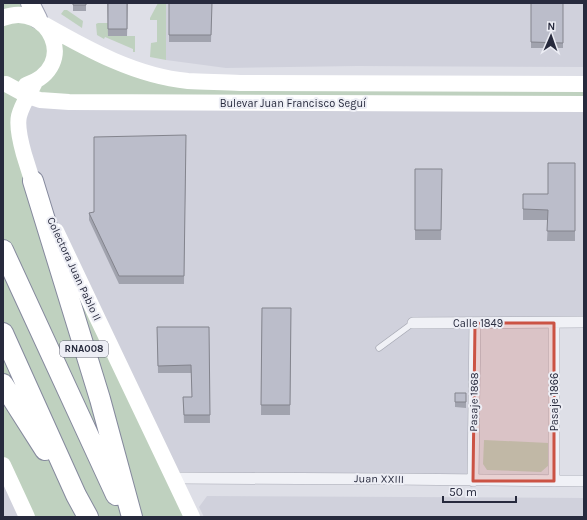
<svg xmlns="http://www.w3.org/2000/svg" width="587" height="520" viewBox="0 0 587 520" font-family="Karla,sans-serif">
	<rect width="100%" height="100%" fill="#dedfe7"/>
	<path fill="#d0d1dc" d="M166 3H584V67L357 66 226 68 166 60Z
		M28 96 584 104V322L475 323 473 481 174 478 33 181 19 116Z
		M3 465 27 517H3Z
		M207 496 584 498V517H204L199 507Z"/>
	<path fill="#bfd1bf" d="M3 3H19L22 6 154 74 584 84V104L28 96 19 116 33 181 192 517H27L3 465Z
		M158 3H166V60L150 57 151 43 157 42V20H150V18Z
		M64 10H67L83 21 82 28 61 14Z
		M98 23H108V36H135V52H133V49L105 37 104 39 97 35 96 24Z
		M484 440 549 443V465L541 472 487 470 483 464Z"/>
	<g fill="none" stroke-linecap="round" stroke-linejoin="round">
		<defs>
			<path id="lane" d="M379 348 413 323"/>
			<path id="street" d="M413 323 584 322
				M174 478 390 479 584 481
				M473 481 475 323
				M554 481V323"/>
			<path id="primary" d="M30 3 38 19"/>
			<path id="highway" d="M33 181 100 399 132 517
				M3 250 116 495
				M3 333 76 495 88 517
				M3 384 45 450"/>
		</defs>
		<use href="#lane" stroke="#a7a9b4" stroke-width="7"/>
		<use href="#street" stroke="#a7a9b4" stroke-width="12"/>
		<use href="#primary" stroke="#9da0b3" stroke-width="20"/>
		<use href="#highway" stroke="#85899d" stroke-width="22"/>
		<use href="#lane" stroke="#f0f1f6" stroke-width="5.5"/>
		<use href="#street" stroke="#f0f1f6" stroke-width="11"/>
		<path stroke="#fff" stroke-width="16" d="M3 18C48 0 81 66 26 85
			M45 25C89 50 136 76 188 81 205 82 223 82 240 83L584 84
			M35 82C30 93 22 104 19 116 15 133 30 175 37 192
			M6 84 28 96 40 100 69 102 584 104
			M56 231 192 517
			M3 465 27 517"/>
		<use href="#primary" stroke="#fff" stroke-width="18"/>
		<use href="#highway" stroke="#fff" stroke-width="20"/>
	</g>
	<path fill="#a1a3ae" d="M73 3H86V11H73Z
		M107 3H128L127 36H108Z
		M169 3H212L211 42H169Z
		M531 3H563V48H531Z
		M186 135 184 284H119L89 220V213L94 212Z
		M575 163V241H547L548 220H523V194H548Z
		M415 169H442L441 240H415Z
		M262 308H291L290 415H261Z
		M157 327H209L210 423H184L183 397H192L191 373H158Z
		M466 393V408L455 407V402Z"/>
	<path fill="#bbbdca" stroke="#83848d" d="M73 3H86V5H73Z
		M108 3H127V29H108Z
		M169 3H212L211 35H169Z
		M531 3H563V43L531 42Z
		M186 135 184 276H119L89 213 94 212V137Z
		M548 163H575V231H547L548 210 523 209V194H548Z
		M415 169H442L441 230H415Z
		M262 308H291L290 405H261Z
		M157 327H209L210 415H184L183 397H192L191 365 158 366Z
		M455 393H466V402H455Z"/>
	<path fill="#cb5344" fill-opacity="0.2" stroke="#cb5344" stroke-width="3" stroke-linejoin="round" d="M475 323H554V481H473Z"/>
	<g text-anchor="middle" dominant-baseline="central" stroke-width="4" stroke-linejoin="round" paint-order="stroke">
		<rect fill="#edeef5" stroke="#626574" stroke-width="1" x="60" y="341" width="48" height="16" rx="3"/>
		<g font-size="10" font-weight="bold" fill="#272a3d">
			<text x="84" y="349">RNA008</text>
		</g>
		<g font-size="11" fill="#272a3d" stroke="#edeef5">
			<text x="293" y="103">Bulevar Juan Francisco Seguí</text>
			<text transform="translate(74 269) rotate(65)">Colectora Juan Pablo II</text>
			<text x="478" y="323">Calle 1849</text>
			<text transform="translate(474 402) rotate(-89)">Pasaje 1868</text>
			<text transform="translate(554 402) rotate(-90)">Pasaje 1866</text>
			<text transform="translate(379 479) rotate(1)">Juan XXIII</text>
		</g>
	</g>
	<rect width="587" height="520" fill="none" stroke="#272a3d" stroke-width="8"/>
	<g transform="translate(551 36) rotate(2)" stroke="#edeef5" stroke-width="3" paint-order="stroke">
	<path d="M0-3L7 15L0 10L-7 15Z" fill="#272a3d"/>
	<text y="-6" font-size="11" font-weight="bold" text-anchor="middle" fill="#272a3d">N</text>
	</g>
	<path d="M443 496v6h73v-6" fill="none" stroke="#272a3d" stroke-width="2"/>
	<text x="449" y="496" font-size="12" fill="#272a3d" stroke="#edeef5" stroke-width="3" paint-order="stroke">50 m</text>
</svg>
